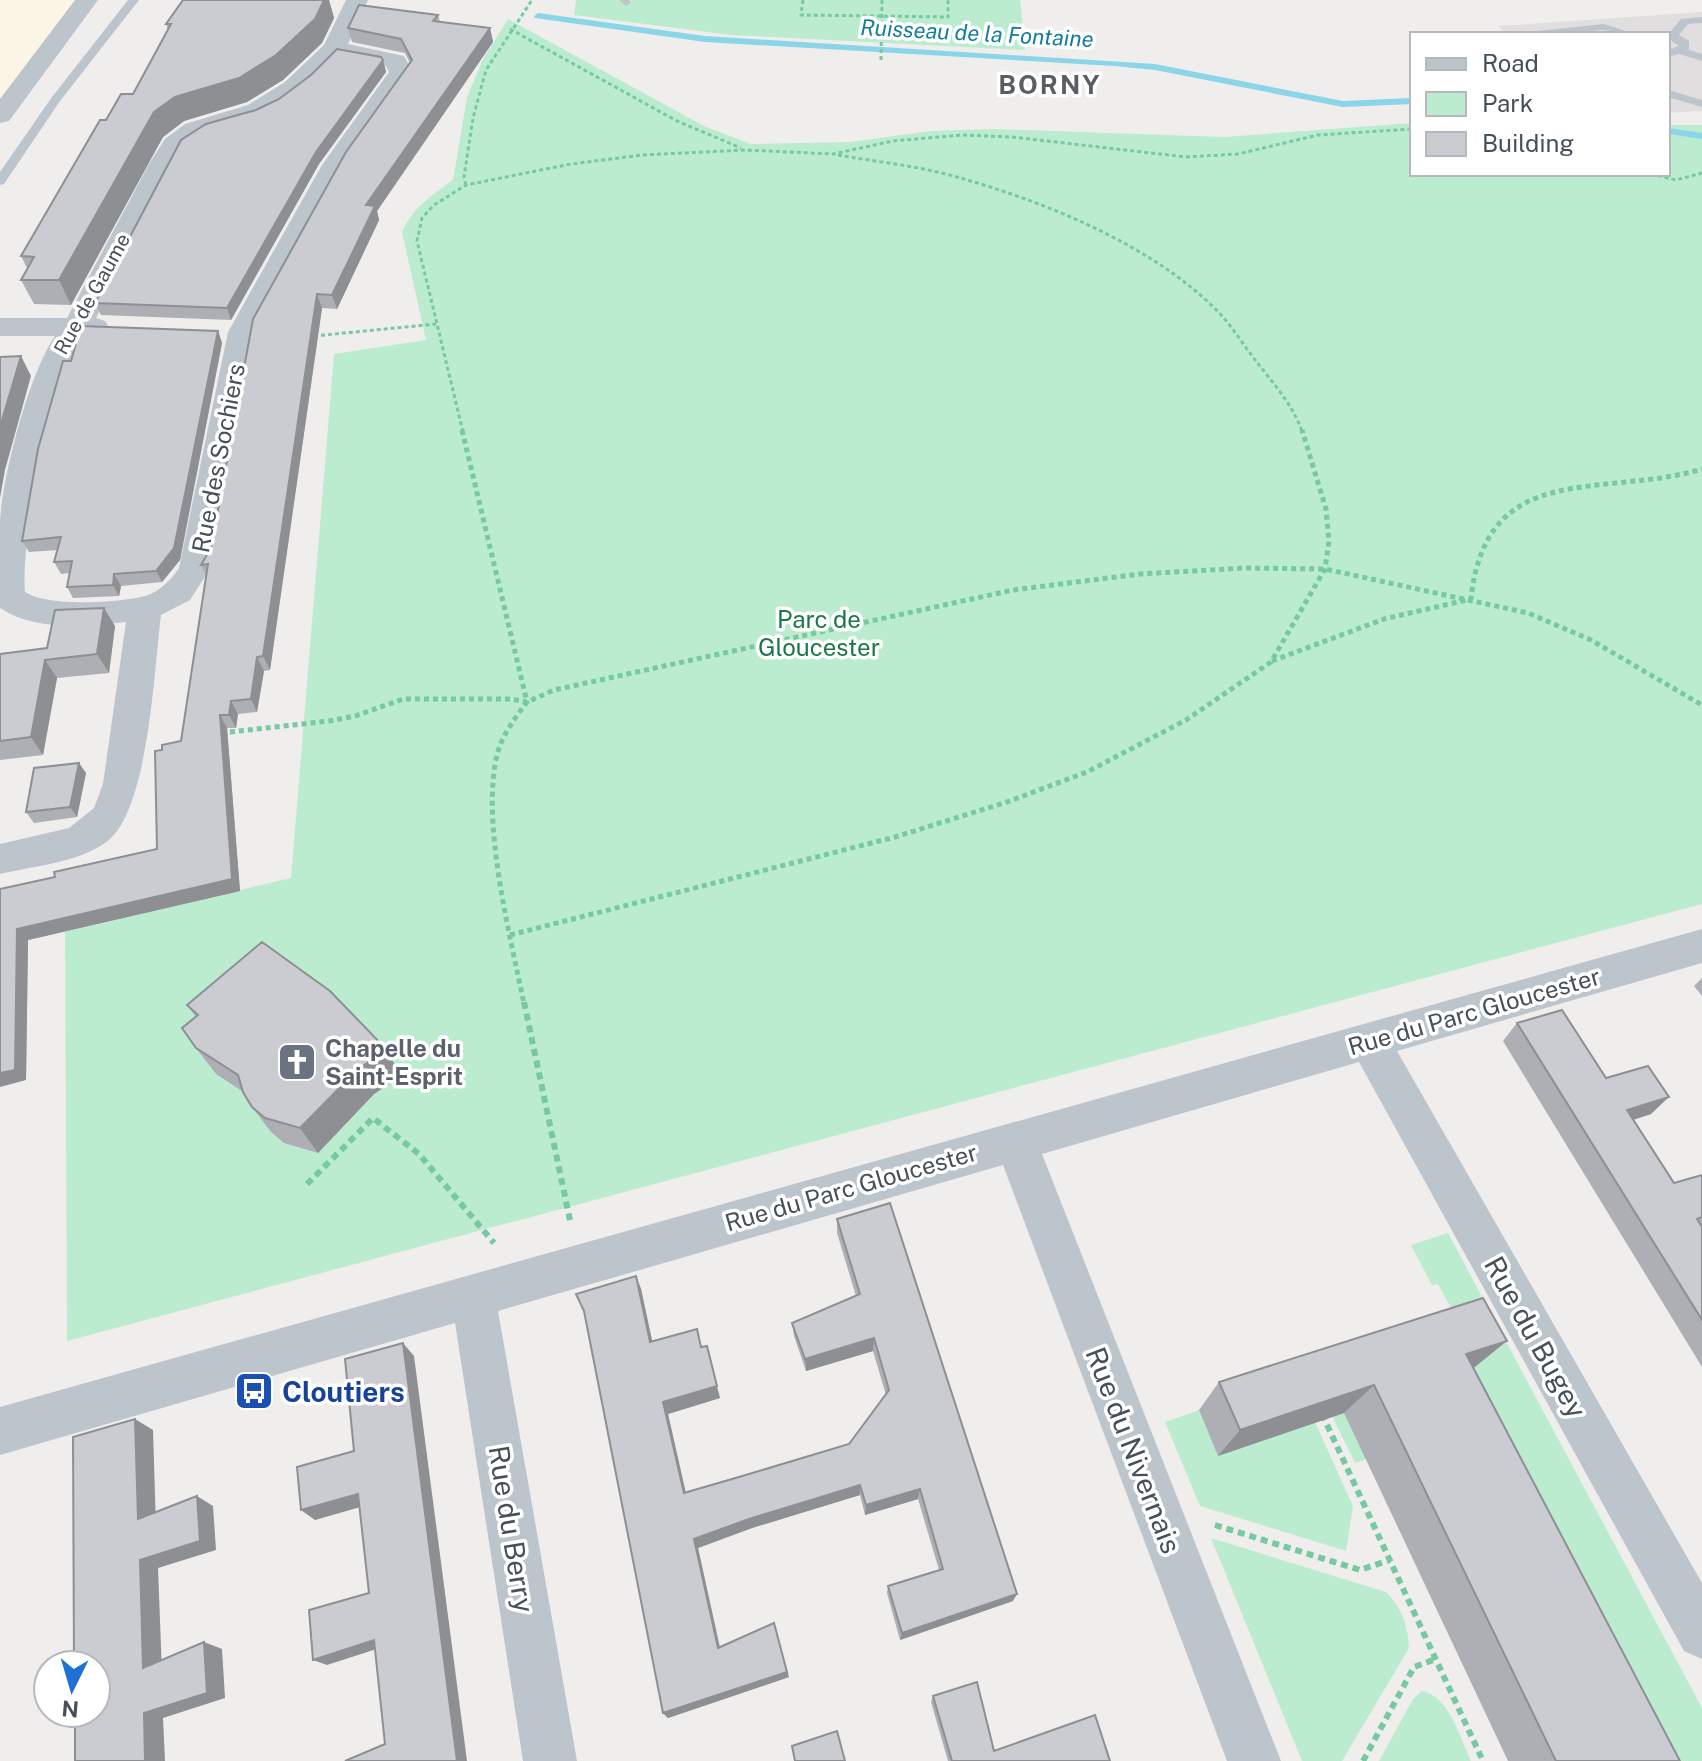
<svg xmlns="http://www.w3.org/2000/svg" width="1702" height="1761" viewBox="0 0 1702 1761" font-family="'Public Sans',sans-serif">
	<rect width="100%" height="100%" fill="#f0eded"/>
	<path fill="#fbf5e6" d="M0 0H87L0 116Z"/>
	<path fill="#e1dedf" d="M1702 12V111L1668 113V34H1505L1499 26Z"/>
	<path fill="#bceccf" d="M576 0H1020L1025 50 731 35 574 15Z
		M508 19 704 126 751 144 850 142 930 131 992 129 1224 137 1412 123V174H1668V125H1702V904L67 1341 65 932 291 878 334 354 426 340 402 232C412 208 432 195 453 180L467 97 482 61Z
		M1448 1233 1702 1708V1761H1667L1455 1430 1355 1463 1332 1416 1461 1326 1438 1284 1432 1285 1411 1245Z
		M1199 1410 1218 1455 1315 1422 1353 1506 1346 1551 1200 1506 1165 1422Z
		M1211 1538 1386 1592C1402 1608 1408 1626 1409 1648L1342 1761H1302Z
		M1422 1691C1450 1697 1460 1737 1471 1761H1379L1413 1699Z"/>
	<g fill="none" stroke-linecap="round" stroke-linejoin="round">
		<path fill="#8bd5e8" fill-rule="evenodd" d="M538 13 705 36 1155 64 1343 101 1412 98V104L1343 107 1155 70 1114 66 705 42 535 18 534 16Z
			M1668 128 1702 133V139L1668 134Z"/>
		<path stroke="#76c9a0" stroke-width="3" stroke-dasharray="4 3" stroke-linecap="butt" d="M803 0 801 15 948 17V0
			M510 29 677 121 741 148
			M881 60 882 0
			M838 155C877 162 919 166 957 177 1046 202 1160 248 1223 317 1235 331 1245 347 1256 361 1273 383 1294 406 1302 432
			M1651 174 1676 180 1702 173
			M466 185 464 177 473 118 486 70 532 0
			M314 336 436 324
			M463 432 417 241 422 218 434 205 466 185 571 164 642 155 745 150 833 154 893 141 962 135 1012 137 1186 157 1238 154 1318 135 1412 129"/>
		<path stroke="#76c9a0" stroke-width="5" stroke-dasharray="5 4" stroke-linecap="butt" d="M462 430 527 702C515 718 502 735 497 755 481 823 510 935 524 1004
			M1272 661 1384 619 1471 599C1486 457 1603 499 1702 469
			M221 733 329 721 355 716 403 699H511L527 702 554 690 1013 590 1140 574 1244 568 1325 569 1528 613 1591 640 1702 705
			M510 935 895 837 1007 802 1087 772 1186 720 1271 662 1325 569 1329 541 1326 509 1302 430"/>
		<path stroke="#76c9a0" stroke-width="6" stroke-dasharray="7 5" stroke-linecap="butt" d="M524 1002 571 1225
			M307 1184 373 1118 419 1154 494 1243
			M1322 1414 1483 1761
			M1215 1525 1360 1570 1390 1560
			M1363 1761 1414 1667 1436 1659"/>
		<path fill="#bcc5cc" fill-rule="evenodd" d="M128 0H139L60 101 4 184 0 185V172L52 97Z
			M619 0H629L631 3 626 6Z
			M1702 17V23L1688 24 1679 35 1689 41V50L1702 54V61L1679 54 1668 57V50L1679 46 1668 38V34H1638L1644 31H1671L1681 19Z
			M1604 24 1635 34 1604 30 1532 34 1538 31Z
			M1668 90 1702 100V107L1668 97Z"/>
		<path fill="#bcc5cc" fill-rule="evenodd" d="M75 0H98L9 121 0 123V99Z
			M346 0H368L348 44 404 56 413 72 348 165 256 332 215 561 190 600 161 615C154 668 149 814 105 843 76 863 34 866 0 874V844L69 828 94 808 103 784 126 622C85 626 37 632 0 608 0 579 0 549 0 521 3 474 29 374 55 336H0V318H67L149 164 165 139 185 124 248 105 285 82 324 45ZM339 57 386 66 389 72 322 165 228 332 179 568C171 580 159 592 145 596 118 603 48 607 25 592 20 539 53 380 84 336L105 333 109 327 105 321 96 318 178 157C199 125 236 131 266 116 294 102 320 80 339 57Z
			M1702 929V963L1397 1051 1702 1583V1659L1684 1651 1359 1062 1042 1154 1281 1761H1227L1003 1165 498 1311 577 1761H523L455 1323 0 1455V1407Z"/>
	</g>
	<path fill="#aeafb5" d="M183 0H329L334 18 322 43 283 80 247 102 184 121 163 137 71 305 34 304 21 280 27 268 21 256 106 120 133 94 168 30 166 24Z
		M438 15 440 22 490 28 493 42 377 211 379 220 337 309 322 308 270 670 264 671 257 712 238 714 236 728H227L240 891 28 940 26 1080 0 889 55 877 157 849 162 750 181 741 206 576 201 565 211 548 410 63 405 53 352 42 348 28Z
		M383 60 386 72 319 164 231 320 101 315 95 303 256 110Z
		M218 331 222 343 180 560 162 582 121 586 119 596 73 598 67 587 69 573 61 574 54 562 58 550 29 552 22 541 71 361Z
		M115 626 109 673 57 678 43 755 0 760V654L47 648Z
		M86 773 77 817 34 823 26 812Z
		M1702 978V996L1694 986Z
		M187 1005 401 1076 374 1094 318 1153 284 1143 271 1132 252 1107 242 1091 216 1074 196 1048V1017Z
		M1517 1023 1606 1078 1651 1114 1633 1120 1674 1183 1702 1175V1367L1503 1041Z
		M837 1219 1013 1601 900 1640 887 1593 888 1586 939 1570 918 1499 865 1515 860 1495 752 1528 698 1548 720 1647 789 1677 668 1718 663 1713 636 1276 641 1289 652 1342 702 1347 720 1398 668 1414 685 1492 849 1444 886 1395 873 1351 806 1371 794 1336 792 1323 856 1296 837 1233Z
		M1473 1368 1680 1761H1508L1344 1413 1218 1456 1199 1410 1219 1382Z
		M933 1696 994 1751 1110 1761H948L931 1702Z"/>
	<path fill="#8d8f93" d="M324 0H329L334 18 322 43 283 80 247 102 184 121 163 137 71 305 59 280 154 112 175 97Z
		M490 28 493 42 377 211 379 220 337 309 332 295 366 205Z
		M383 60 386 72 319 164 231 320 227 308 316 152Z
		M317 294 322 308 270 670 263 656Z
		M218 331 222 343 180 560 162 582 156 571Z
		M21 356 31 376 5 470 0 498V427Z
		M114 574 121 586 119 596 113 585Z
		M104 608 115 626 109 673 97 654Z
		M257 657 264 671 257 712 251 699Z
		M45 660 57 678 43 755 31 737Z
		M231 701 238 714 236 728 229 715Z
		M220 715 227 728 240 891 28 940 26 1080 0 1087V1073L17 929 232 879Z
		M79 763 86 773 77 817 70 807Z
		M387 1050 401 1076 374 1094 318 1153 300 1128 358 1069Z
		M1669 1097 1651 1114 1610 1127 1627 1110Z
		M636 1276 641 1289 655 1354 650 1342Z
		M874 1338 873 1351 806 1371 805 1359Z
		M1507 1341 1470 1371 1466 1354Z
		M403 1343 414 1356 467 1761H457Z
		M707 1346 720 1398 668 1414 688 1502 684 1493 663 1402Z
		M1374 1385 1344 1413 1218 1456 1240 1430Z
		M135 1419 153 1430 156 1528 138 1519Z
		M860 1485V1495L752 1528 698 1548 721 1654 718 1648 694 1539 749 1519Z
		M920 1489 918 1499 865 1515 866 1505Z
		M358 1494 371 1504 315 1520 301 1510Z
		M197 1496 213 1506 216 1550 158 1568 162 1674 143 1668 140 1560Z
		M1017 1594 1013 1601 900 1640 902 1633Z
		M774 1623 789 1677 668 1718 663 1713Z
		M374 1640 386 1646 327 1665 313 1660Z
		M204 1642 222 1649 225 1698 163 1718 165 1761H145L144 1713Z"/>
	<path fill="#caccd2" stroke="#8d8f93" stroke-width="2" d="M183 0H324L315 19 276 55 239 78 175 97 154 112 59 280H21L34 257 21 256 100 120H106L121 94H133L171 24H166Z
		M359 5 438 15 433 21 490 28 366 205 375 206 332 295 317 294 263 656 257 657 251 699 231 701 229 715H220L232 879 17 929 15 1070 0 1073V889L55 877 54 872 157 849 155 751 162 750V745L181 741 208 564 201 565 211 548 253 319 346 152 412 60 401 39 348 28Z
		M337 49 381 57 383 60 316 152 227 308 95 303 181 140 206 124 256 110 279 99 311 75Z
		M81 326 218 331 174 548 156 571 114 574 113 585 67 587 72 561 54 562 61 537 22 541 38 449 63 361H71Z
		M21 356 0 427V357Z
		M104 608 97 654 45 660 31 737 0 741V654L47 648 55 610Z
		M79 763 70 807 26 812 34 768Z
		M262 942 330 991 387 1050 358 1069 300 1128 265 1118 252 1107 243 1092 238 1075 196 1048 182 1028 198 1015 187 1005Z
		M1562 1010 1606 1078 1648 1066 1669 1097 1627 1110 1674 1183 1702 1175V1217L1697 1219 1702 1227V1320L1517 1023Z
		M890 1203 1017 1594 902 1633 888 1586 943 1569 920 1489 866 1505 860 1485 749 1519 694 1539 718 1648 774 1623 787 1672 663 1713 584 1311 576 1294 636 1276 650 1342 697 1329 701 1347 707 1346 717 1386 663 1402 684 1493 739 1477 849 1444 889 1390 874 1338 805 1359 792 1323 860 1294 837 1219Z
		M1483 1298 1507 1341 1466 1354 1680 1761H1556L1374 1385 1240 1430 1219 1382Z
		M403 1343 457 1761H345L385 1744 374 1640 313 1660 309 1610 369 1593 358 1494 301 1510 297 1467 354 1451 345 1359Z
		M135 1419 138 1519 197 1496 200 1541 140 1560 143 1668 204 1642 207 1693 144 1713 145 1761H75V1713H96V1665H74L73 1437Z
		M977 1682 994 1751 1095 1715 1110 1761H952L933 1696Z
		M837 1731 845 1761H795L792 1746Z"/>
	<defs>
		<symbol id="church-square" viewBox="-11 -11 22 22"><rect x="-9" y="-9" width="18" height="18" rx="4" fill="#6b7280" stroke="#fff"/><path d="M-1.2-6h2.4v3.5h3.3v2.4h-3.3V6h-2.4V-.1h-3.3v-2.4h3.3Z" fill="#fff"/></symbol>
		<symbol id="bus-square" viewBox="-11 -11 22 22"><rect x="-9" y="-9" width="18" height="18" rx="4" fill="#1a4fb4" stroke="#fff"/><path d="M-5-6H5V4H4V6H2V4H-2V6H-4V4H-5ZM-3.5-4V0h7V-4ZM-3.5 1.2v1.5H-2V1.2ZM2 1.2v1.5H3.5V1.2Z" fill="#fff"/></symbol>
	</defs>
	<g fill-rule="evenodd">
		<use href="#church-square" x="275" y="1040" width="44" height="44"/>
		<use href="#bus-square" x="232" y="1369" width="44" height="44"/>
	</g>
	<g text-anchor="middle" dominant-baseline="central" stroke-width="7" stroke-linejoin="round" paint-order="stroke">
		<g font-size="20" fill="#46505a" stroke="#fff">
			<text transform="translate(92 294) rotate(-61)">Rue de Gaume</text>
		</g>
		<g font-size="22" font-style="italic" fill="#127d9a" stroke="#fff">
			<text transform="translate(977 33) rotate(3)">Ruisseau de la Fontaine</text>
		</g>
		<g font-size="24" fill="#46505a" stroke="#fff">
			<text transform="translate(218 458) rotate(-79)">Rue des Sochiers</text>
			<text transform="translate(1474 1011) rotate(-16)">Rue du Parc Gloucester</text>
			<text transform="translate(851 1187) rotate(-16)">Rue du Parc Gloucester</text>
		</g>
		<g font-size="24" fill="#1a7748" stroke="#fff">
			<text x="819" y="619">Parc de<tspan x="819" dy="28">Gloucester</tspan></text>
		</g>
		<g font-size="24" font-weight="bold" fill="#5b616d" stroke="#fff" text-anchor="start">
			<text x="325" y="1048">Chapelle du<tspan x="325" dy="28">Saint-Esprit</tspan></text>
		</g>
		<g font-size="26" font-weight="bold" letter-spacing="2" fill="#5a5e62" stroke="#fff">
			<text x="1050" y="84">BORNY</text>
		</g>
		<g font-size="28" fill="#46505a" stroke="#fff">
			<text transform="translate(1536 1337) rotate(61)">Rue du Bugey</text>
			<text transform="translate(1134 1450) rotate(69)">Rue du Nivernais</text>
			<text transform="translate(512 1529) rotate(81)">Rue du Berry</text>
		</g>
		<g font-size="28" font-weight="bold" fill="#164399" stroke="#fff" text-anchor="start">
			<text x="282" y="1391">Cloutiers</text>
		</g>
	</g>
	<rect x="1410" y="32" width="260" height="144" fill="#ffffff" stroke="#b5b9bd" stroke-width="2"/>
	<rect x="1426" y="58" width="40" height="12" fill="#bcc5cc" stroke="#b5b9bd" stroke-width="2"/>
	<text x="1482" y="72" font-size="24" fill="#46505a">Road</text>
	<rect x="1426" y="92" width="40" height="24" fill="#bceccf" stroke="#b5b9bd" stroke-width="2"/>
	<text x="1482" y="112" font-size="24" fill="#46505a">Park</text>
	<rect x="1426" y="132" width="40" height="24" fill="#caccd2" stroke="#b5b9bd" stroke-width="2"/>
	<text x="1482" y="152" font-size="24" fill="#46505a">Building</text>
	<g transform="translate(72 1689) rotate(185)"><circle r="38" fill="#ffffff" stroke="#b5b9bd" stroke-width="2"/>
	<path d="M0-6L14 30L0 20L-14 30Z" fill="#2071d7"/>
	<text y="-12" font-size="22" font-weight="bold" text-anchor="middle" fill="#46505a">N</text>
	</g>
</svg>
